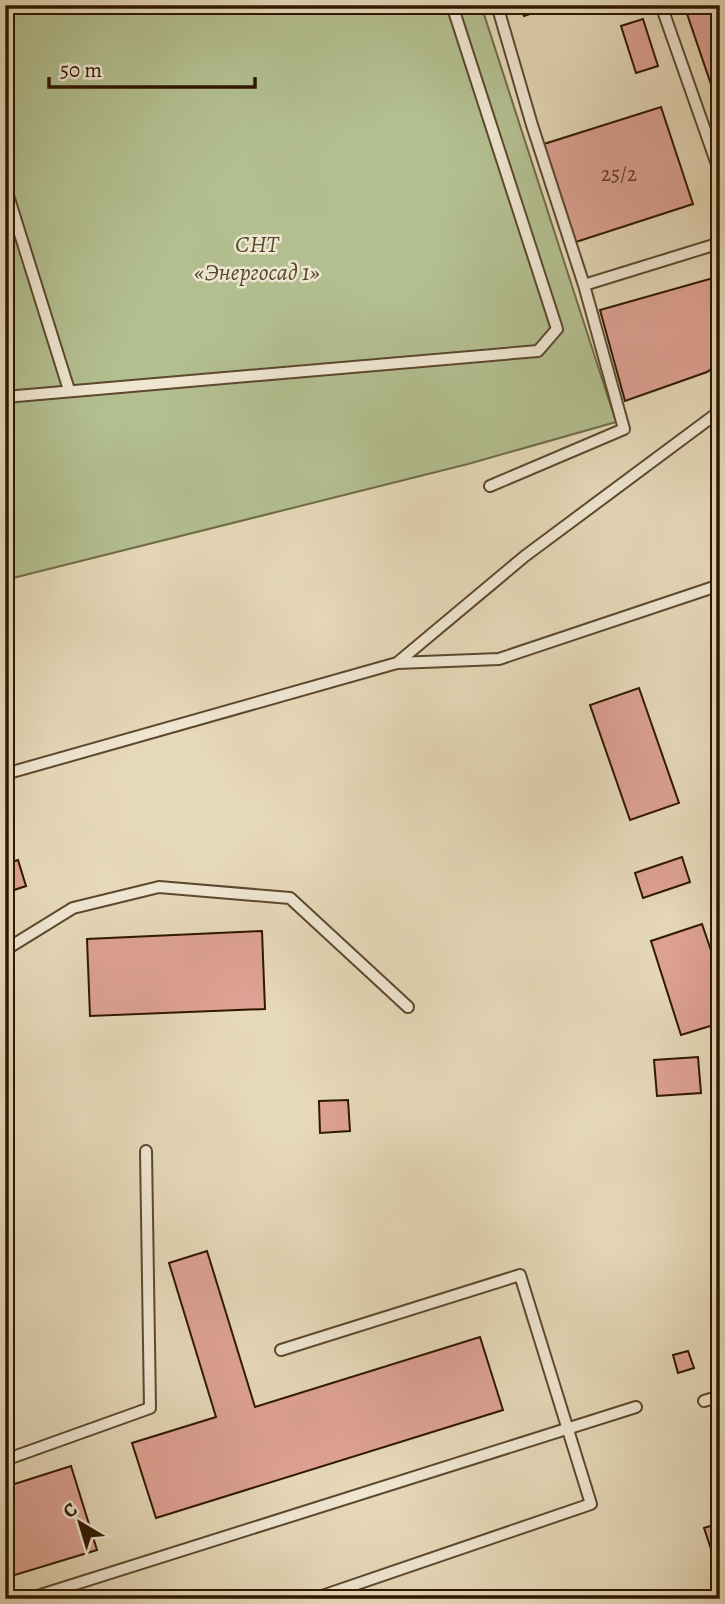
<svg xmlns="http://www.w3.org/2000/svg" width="725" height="1604" viewBox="0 0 725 1604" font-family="Alegreya,serif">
	<rect width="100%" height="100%" fill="#e6d9b9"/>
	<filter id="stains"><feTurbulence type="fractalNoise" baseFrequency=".00286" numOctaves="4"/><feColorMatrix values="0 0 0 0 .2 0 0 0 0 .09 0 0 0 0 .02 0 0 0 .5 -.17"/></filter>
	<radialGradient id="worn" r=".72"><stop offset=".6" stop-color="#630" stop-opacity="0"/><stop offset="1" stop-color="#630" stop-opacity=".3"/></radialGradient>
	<path fill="#b3bf90" stroke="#716b48" stroke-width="2" d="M5 5H481L616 422 468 464 5 580Z"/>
	<path fill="#dea294" stroke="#2f1700" stroke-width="2" d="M520 5H557L524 16Z
		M684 5H720V105H718Z
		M643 19 658 66 636 73 621 26Z
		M661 107 693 204 576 242 544 144Z
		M720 276V363L707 372 625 401 600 310Z
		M639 688 679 803 630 820 590 705Z
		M682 857 690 882 643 898 635 873Z
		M18 860 26 886 5 893V864Z
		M702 924 720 977V1023L681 1035 651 941Z
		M262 931 265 1009 90 1016 87 939Z
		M698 1057 701 1093 657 1096 654 1060Z
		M348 1100 350 1131 320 1133 319 1101Z
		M207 1251 255 1407 480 1337 503 1410 156 1518 132 1443 216 1417 169 1263Z
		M688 1351 694 1368 678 1373 673 1355Z
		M71 1466 97 1550 5 1578V1487Z
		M720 1523V1553L713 1555 704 1528Z"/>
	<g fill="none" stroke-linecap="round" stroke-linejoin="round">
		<defs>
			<path id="lane" d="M497 5 532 125 584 285 720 243
				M661 5 720 173
				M5 186 69 390
				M5 397 538 351 557 329 452 5
				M490 486 624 429 584 285
				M397 663 525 556 720 411
				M5 774 397 663 499 659 720 585
				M5 950 73 908 159 887 290 898 408 1007
				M281 1350 520 1275 591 1504 313 1599
				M704 1401 720 1396
				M5 1460 150 1408 146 1151
				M28 1599 636 1407
				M712 1599 720 1596"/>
		</defs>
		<use href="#lane" stroke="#5d482e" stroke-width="14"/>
		<use href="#lane" stroke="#efe6d2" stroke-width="10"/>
	</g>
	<g text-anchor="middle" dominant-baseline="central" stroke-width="5" stroke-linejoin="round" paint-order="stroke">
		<g font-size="21" fill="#5b3a25">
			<text x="619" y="174">25/2</text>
		</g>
		<g font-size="24" font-style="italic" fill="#57492b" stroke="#efe6d2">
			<text x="257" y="244">СНТ<tspan x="257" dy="28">«Энергосад 1»</tspan></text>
		</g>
	</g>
	<rect width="725" height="1604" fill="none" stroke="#e6d9b9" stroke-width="28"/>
	<rect x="7" y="7" width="711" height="1590" fill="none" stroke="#2f1700" stroke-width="3.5"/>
	<rect x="14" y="14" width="697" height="1576" fill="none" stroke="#2f1700" stroke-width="2"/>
	<g transform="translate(80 1523) rotate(322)" stroke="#efe6d2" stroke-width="5" paint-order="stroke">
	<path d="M0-5L12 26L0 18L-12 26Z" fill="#2f1700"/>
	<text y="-10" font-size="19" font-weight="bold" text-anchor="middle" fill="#2f1700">С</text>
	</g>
	<path d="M49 77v10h206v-10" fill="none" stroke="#2f1700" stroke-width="3.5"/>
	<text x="60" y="77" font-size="21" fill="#2f1700" stroke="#efe6d2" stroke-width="5" paint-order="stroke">50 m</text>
	<rect width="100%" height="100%" filter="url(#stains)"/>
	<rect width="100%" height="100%" fill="url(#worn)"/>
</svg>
